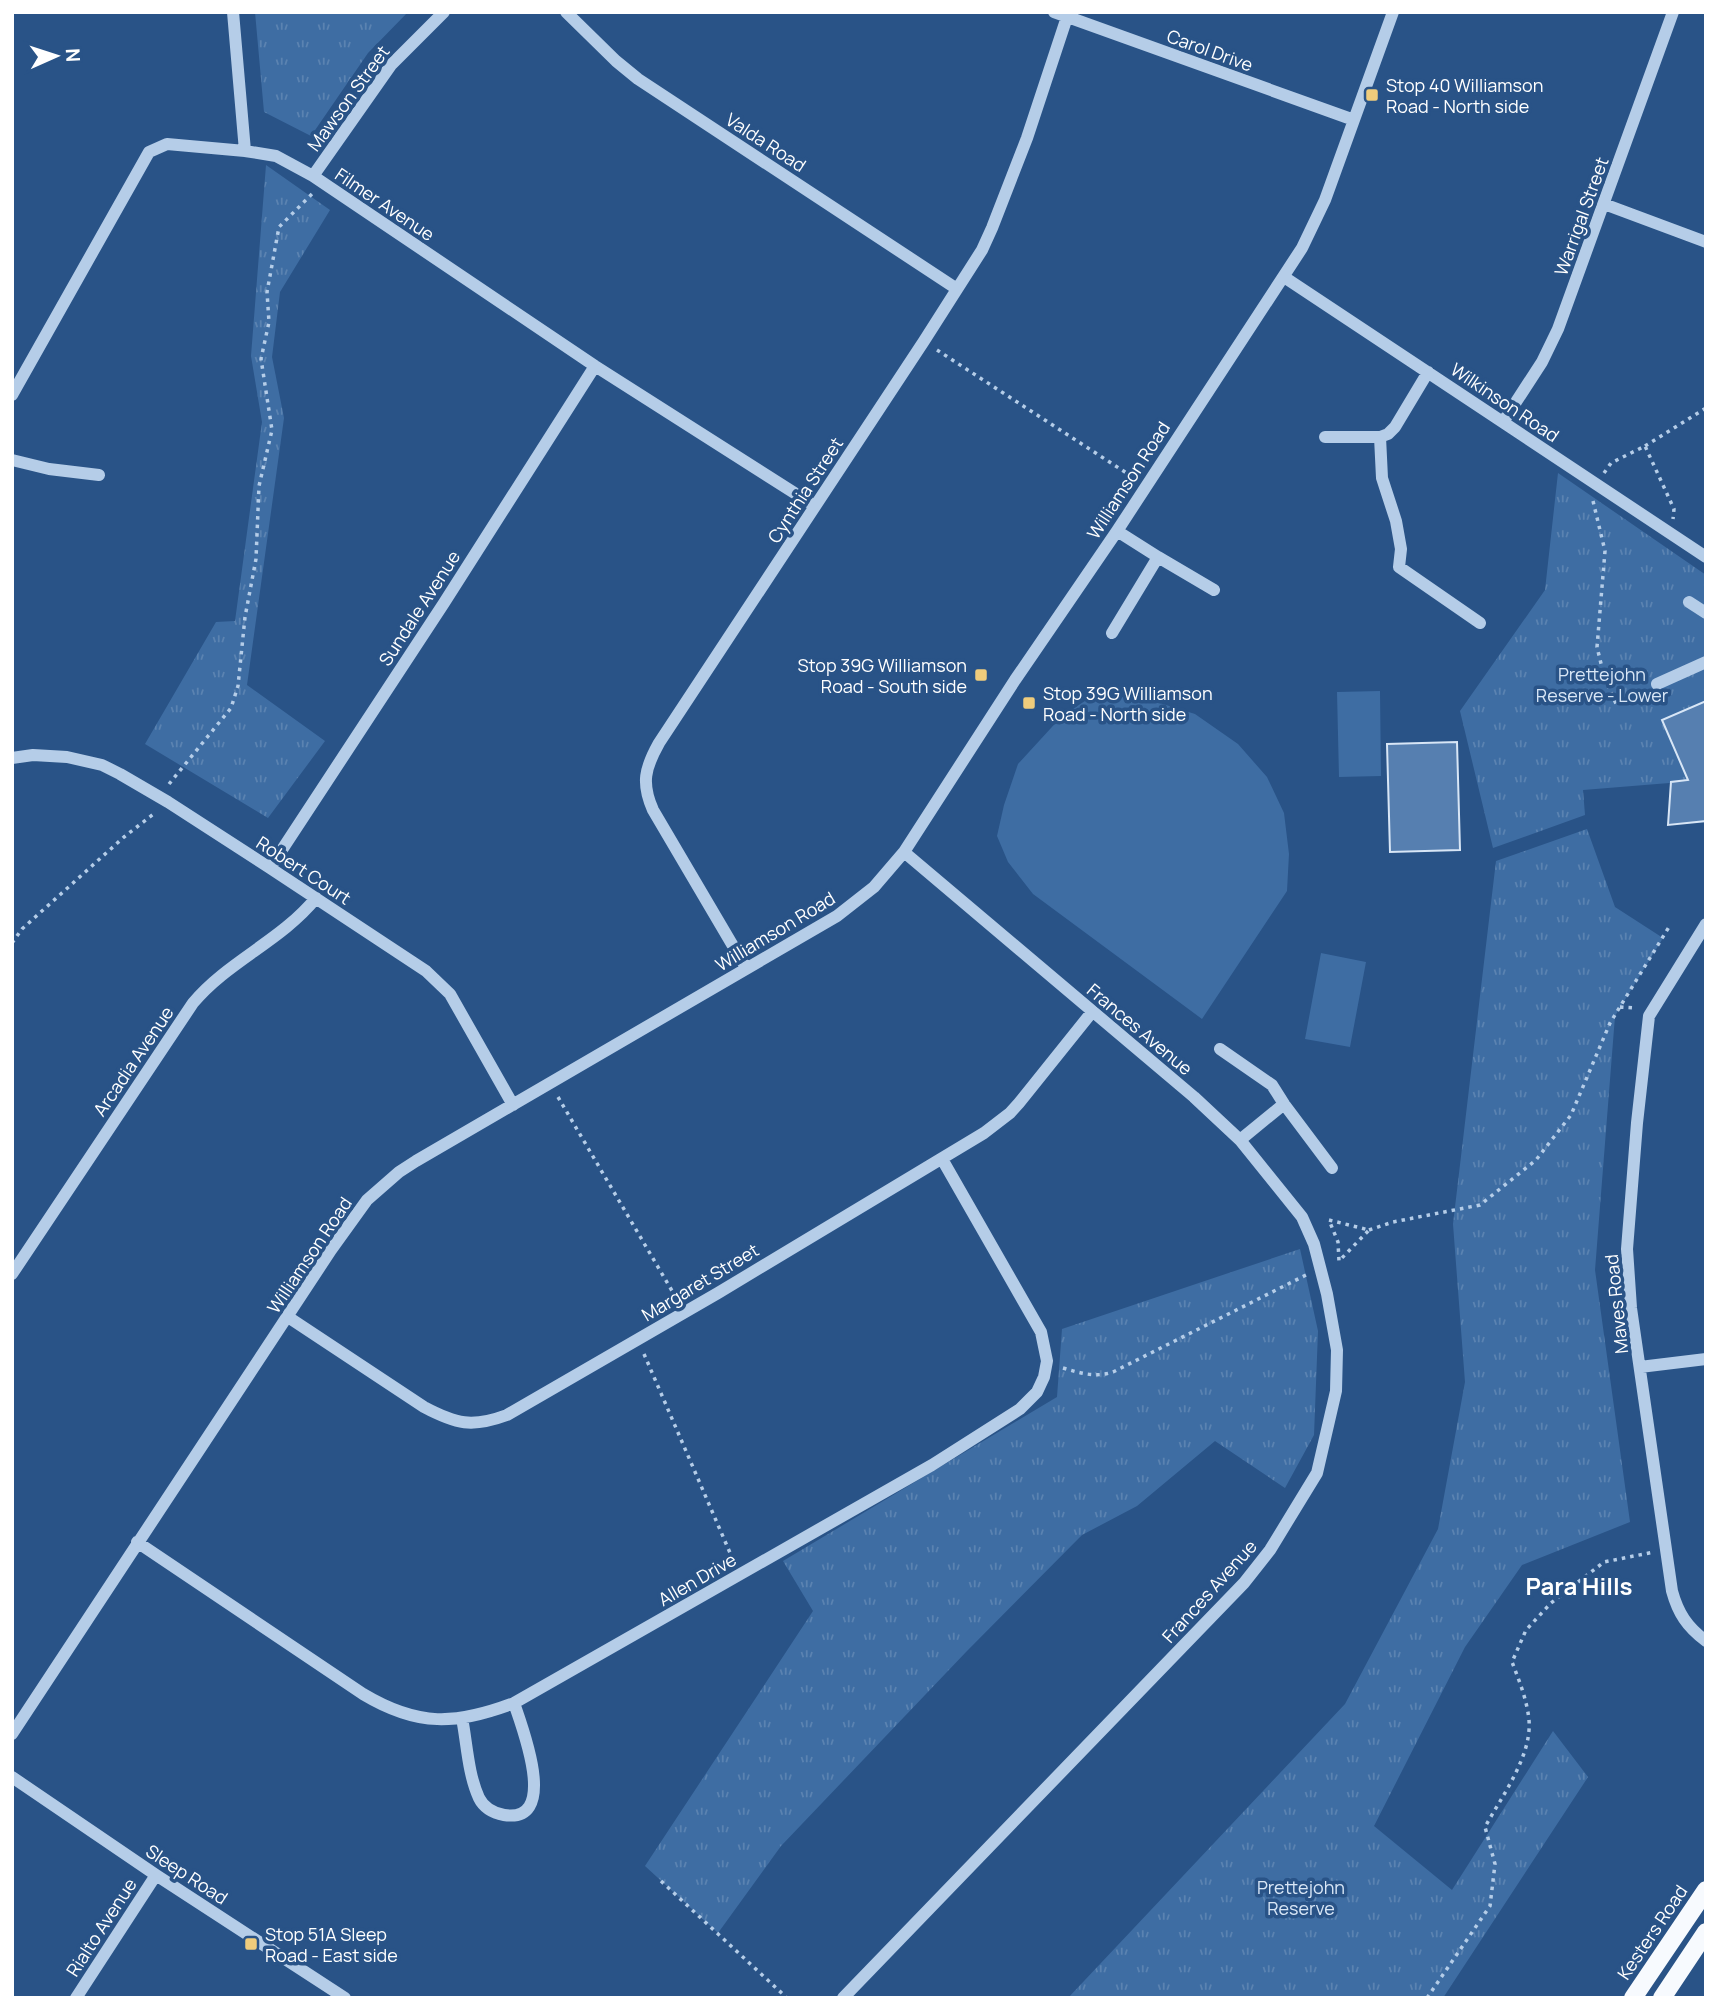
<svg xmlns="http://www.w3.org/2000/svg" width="1718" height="2010" viewBox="0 0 1718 2010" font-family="Manrope,sans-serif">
	<defs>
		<pattern id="grass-tufts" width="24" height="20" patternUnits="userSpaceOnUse" patternTransform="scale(1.75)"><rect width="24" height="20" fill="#3e6da3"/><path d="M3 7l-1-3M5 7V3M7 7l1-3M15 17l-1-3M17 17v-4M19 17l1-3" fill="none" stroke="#5b83b1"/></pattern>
	</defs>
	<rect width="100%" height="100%" fill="#295387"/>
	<path fill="url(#grass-tufts)" d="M255 12H408L368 53 311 136 264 112Z
		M266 165 330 210 280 292 272 357 284 418 247 685 325 741 268 818 145 744 216 622 235 621 262 422 251 356Z
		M1558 473 1706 575V780L1583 790 1585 815 1493 848 1460 711 1545 590Z
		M1587 829 1615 907 1663 938 1615 1016 1595 1270 1630 1522 1522 1565 1465 1647 1374 1826 1452 1890 1553 1731 1588 1777 1443 1998H1068L1345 1704 1438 1529 1465 1382 1453 1224 1496 861Z
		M1300 1249 1318 1331 1314 1435 1285 1488 1215 1441 1137 1506 1082 1535 966 1652 781 1846 718 1933 645 1866 813 1611 783 1561 1057 1397 1062 1329Z"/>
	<path fill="#3e6da3" d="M1380 691 1381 776 1339 777 1337 692Z
		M1121 697 1150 700 1195 714 1238 744 1267 777 1284 813 1289 854 1287 891 1202 1019 1033 894 1008 862 997 836 1004 805 1018 764 1062 716 1088 699Z
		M1321 953 1366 962 1350 1047 1305 1039Z"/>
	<path fill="#567fb0" stroke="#d8e6f6" stroke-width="2" d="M1706 701V821L1668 825 1671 782 1688 780 1662 720Z
		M1457 742 1460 850 1390 852 1387 744Z"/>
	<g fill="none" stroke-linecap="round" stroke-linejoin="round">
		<path stroke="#b5cde8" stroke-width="3.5" stroke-dasharray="3.5 5" stroke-linecap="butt" d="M937 350 1128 474
			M1645 446 1706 408
			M1604 473 1611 463 1645 446 1674 509 1673 519
			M1593 501 1605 551 1597 647 1604 676 1617 706
			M169 784 231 708 238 686 245 617 256 559 259 486 272 430 261 359 269 322 267 292 279 227 314 192
			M12 943 22 929 124 837 156 812
			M1620 1007 1635 1008
			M558 1097 678 1301
			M1329 1220 1369 1230 1339 1261 1338 1242Z
			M1369 1230 1393 1222 1480 1205 1536 1160 1571 1115 1610 1023 1669 927
			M644 1354 734 1562
			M1063 1368C1080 1373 1095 1378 1113 1372L1306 1275
			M661 1881 787 1998
			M1427 1998 1490 1906 1495 1864 1485 1827C1502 1796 1532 1756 1529 1720 1527 1700 1519 1680 1512 1662L1526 1630 1551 1603 1604 1562 1654 1552"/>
		<path stroke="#b5cde8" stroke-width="12" d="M233 12 245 151
			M566 12 616 61 638 79 957 289
			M1054 12 1354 120
			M313 176 391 65 444 12
			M1604 204 1706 242
			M1284 277 1706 557
			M1428 372 1395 427 1388 434 1380 437 1382 478 1396 521 1401 549 1399 567 1480 623
			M12 395 149 152 167 144 245 151 276 156 313 176 595 366 815 506
			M1503 422 1542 362 1558 329 1673 12
			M1325 437H1380
			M12 460 49 469 99 475
			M1117 531 1158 557
			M1689 602 1706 613
			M1112 633 1158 557 1214 590
			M1657 684 1706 662
			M12 758 33 755 67 757 102 765 120 774 168 802 270 868 426 971 450 994 513 1105
			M270 868 444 603 595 366
			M1706 924 1649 1016 1637 1123 1627 1249 1631 1308 1672 1591C1678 1613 1687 1627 1706 1641
			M746 968 653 810C641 783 645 768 659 743L924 341 982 250 992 228 1027 138 1067 17
			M1220 1049 1272 1085 1284 1104
			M1240 1140 1284 1104 1332 1168
			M12 1274 193 1003C228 961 281 941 316 898
			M288 1317 424 1407C456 1424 472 1428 507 1415L718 1293 984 1133 1010 1113 1019 1103 1092 1012
			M1640 1367 1706 1359
			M137 1542 363 1694C418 1727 456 1725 514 1703L932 1465 1020 1409 1037 1392 1044 1377 1047 1361 1041 1332 942 1159
			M462 1718C467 1744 468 1774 479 1798 484 1808 493 1813 504 1815 560 1824 522 1727 514 1703
			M12 1734 331 1250 367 1200 399 1172 416 1161 837 916 874 887 904 852 1015 680 1117 531 1302 248 1325 200 1393 12
			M12 1777 156 1875 345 1998
			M76 1998 156 1875
			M843 1998 1244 1583 1270 1550 1317 1473 1336 1391 1337 1350 1327 1294 1314 1244 1302 1217 1240 1140 1194 1097 904 852"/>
		<path stroke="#f7fafe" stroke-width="18" d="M1633 1998 1706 1890
			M1662 1998 1706 1932"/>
	</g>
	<g fill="#efcc7c" stroke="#295387" stroke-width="2.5">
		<rect x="1365" y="88" width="14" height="14" rx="3.5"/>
		<rect x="974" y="668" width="14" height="14" rx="3.5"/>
		<rect x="1022" y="696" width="14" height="14" rx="3.5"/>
		<rect x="244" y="1937" width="14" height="14" rx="3.5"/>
	</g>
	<g text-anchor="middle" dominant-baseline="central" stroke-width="7" stroke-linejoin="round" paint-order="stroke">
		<g font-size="18" fill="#fff" stroke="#295387">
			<text transform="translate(1210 50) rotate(20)">Carol Drive</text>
			<text transform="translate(348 98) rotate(-54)">Mawson Street</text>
			<text transform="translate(766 142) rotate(33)">Valda Road</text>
			<text transform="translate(385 204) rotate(34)">Filmer Avenue</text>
			<text transform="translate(1581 216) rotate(-70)">Warrigal Street</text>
			<text transform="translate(1505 402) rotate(34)">Wilkinson Road</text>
			<text transform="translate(1128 480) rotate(-57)">Williamson Road</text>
			<text transform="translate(805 490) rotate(-57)">Cynthia Street</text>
			<text transform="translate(419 608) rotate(-57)">Sundale Avenue</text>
			<text transform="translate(304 870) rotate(33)">Robert Court</text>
			<text transform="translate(775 931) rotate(-31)">Williamson Road</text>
			<text transform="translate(1140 1029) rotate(40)">Frances Avenue</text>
			<text transform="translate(133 1061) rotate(-56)">Arcadia Avenue</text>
			<text transform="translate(309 1255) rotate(-56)">Williamson Road</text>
			<text transform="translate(700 1282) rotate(-31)">Margaret Street</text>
			<text transform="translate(1616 1304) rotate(-96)">Maves Road</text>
			<text transform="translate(697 1579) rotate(-30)">Allen Drive</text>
			<text transform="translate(1209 1591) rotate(-48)">Frances Avenue</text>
			<text transform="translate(187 1874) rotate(33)">Sleep Road</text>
			<text transform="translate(101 1927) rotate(-57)">Rialto Avenue</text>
			<text transform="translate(1652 1932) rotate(-56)">Kesters Road</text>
		</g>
		<g font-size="18" fill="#fff" stroke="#295387" text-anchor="start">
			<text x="1386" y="85">Stop 40 Williamson<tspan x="1386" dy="21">Road - North side</tspan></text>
			<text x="967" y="665" text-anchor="end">Stop 39G Williamson<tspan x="967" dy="21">Road - South side</tspan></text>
			<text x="1043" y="693">Stop 39G Williamson<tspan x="1043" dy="21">Road - North side</tspan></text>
			<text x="265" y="1934">Stop 51A Sleep<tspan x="265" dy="21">Road - East side</tspan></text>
		</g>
		<g font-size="18" fill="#d8e6f6" stroke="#295387">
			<text x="1602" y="674">Prettejohn<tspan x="1602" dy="21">Reserve - Lower</tspan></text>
			<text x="1301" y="1887">Prettejohn<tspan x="1301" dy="21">Reserve</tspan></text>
		</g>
		<g font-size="24" font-weight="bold" fill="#fff" stroke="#295387">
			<text x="1579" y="1585">Para Hills</text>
		</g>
	</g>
	<rect width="1718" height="2010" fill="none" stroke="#ffffff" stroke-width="28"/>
	<g transform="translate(56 56) rotate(87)" stroke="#295387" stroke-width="5" paint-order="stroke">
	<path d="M0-5L12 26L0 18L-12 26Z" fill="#ffffff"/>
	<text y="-10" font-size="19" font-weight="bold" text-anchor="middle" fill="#ffffff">N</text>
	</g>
</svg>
